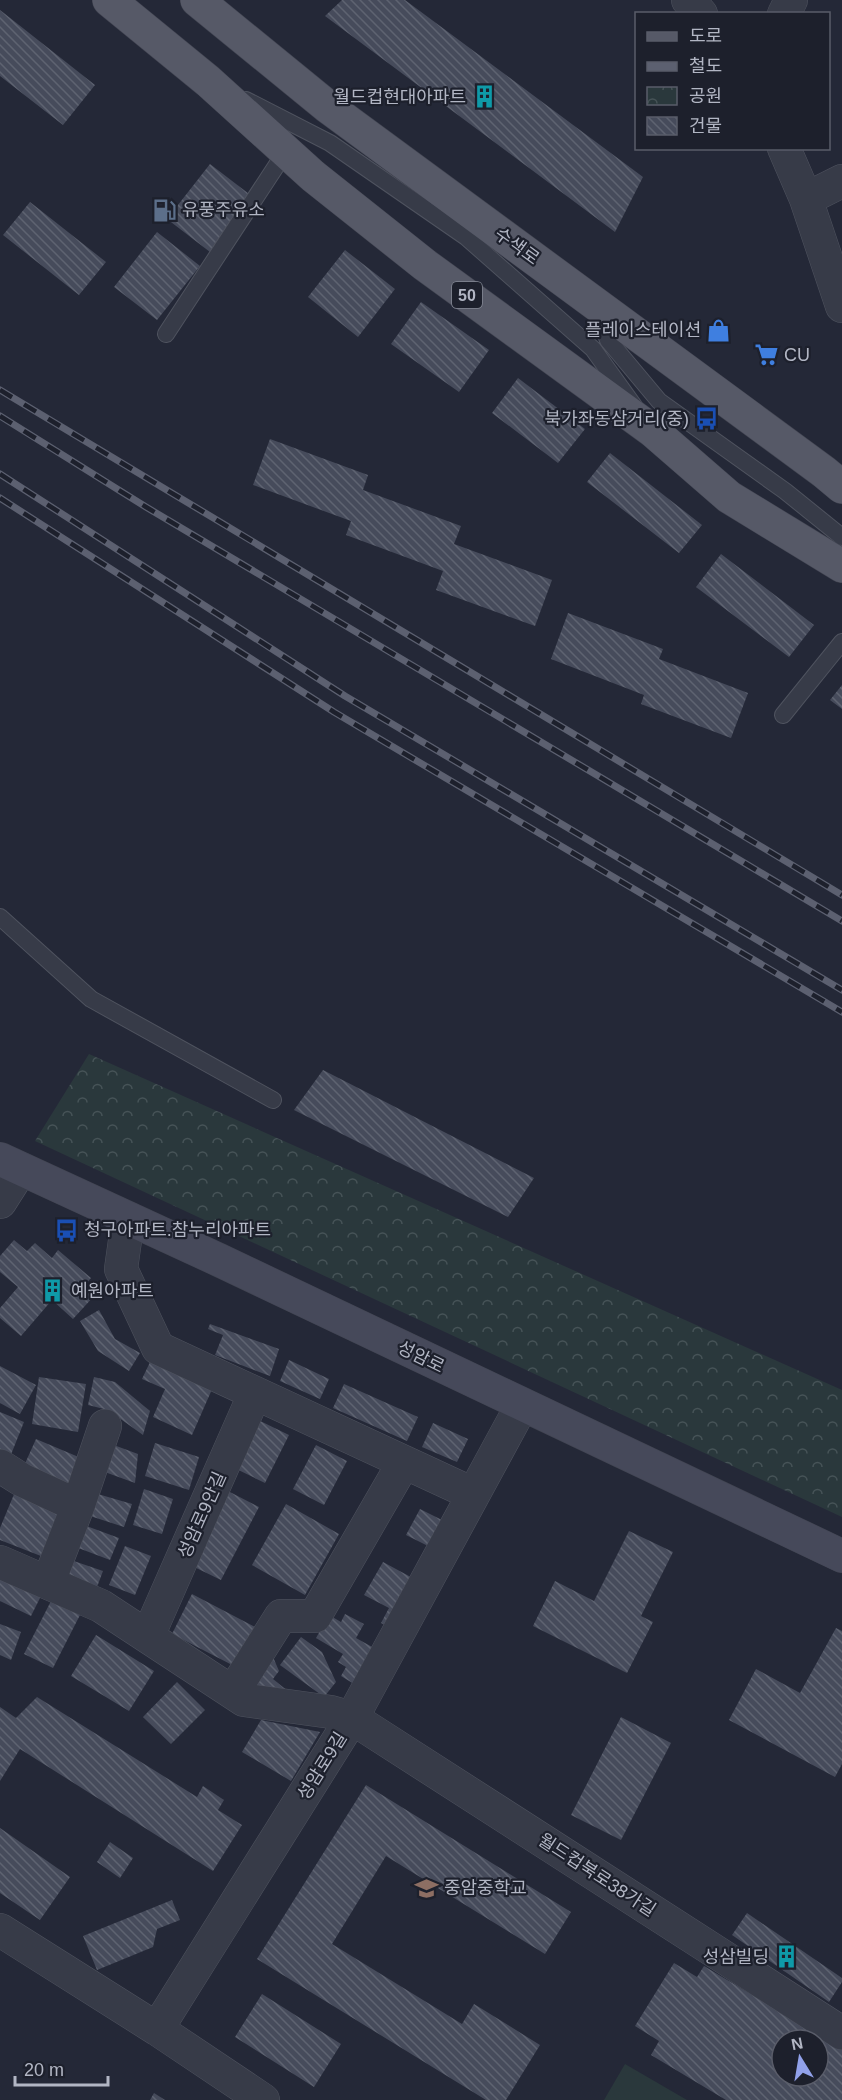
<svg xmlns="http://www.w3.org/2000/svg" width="842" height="2100" viewBox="0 0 842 2100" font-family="Helvetica,'Noto Sans KR',sans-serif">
	<defs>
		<pattern id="park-crowns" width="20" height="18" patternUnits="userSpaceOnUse" patternTransform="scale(1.5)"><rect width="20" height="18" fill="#2a383c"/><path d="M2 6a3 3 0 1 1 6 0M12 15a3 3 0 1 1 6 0" fill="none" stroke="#465357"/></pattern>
		<pattern id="building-back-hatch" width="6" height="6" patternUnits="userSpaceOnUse" patternTransform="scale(1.5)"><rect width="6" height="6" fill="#464b5b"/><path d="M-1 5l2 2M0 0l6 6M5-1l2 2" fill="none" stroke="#5e6371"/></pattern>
	</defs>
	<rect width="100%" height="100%" fill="#242837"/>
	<path fill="#2a383c" d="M625 2064 687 2100H604Z"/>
	<path fill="url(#park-crowns)" d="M89 1054 842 1390V1517L35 1141Z"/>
	<path fill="url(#building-back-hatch)" fill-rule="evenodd" d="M342 0H405L643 177 615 232 325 16Z
		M0 10 95 85 63 125 0 76Z
		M210 164 253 197 210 252 167 219Z
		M30 202 106 262 79 295 3 235Z
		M157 232 200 266 157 320 114 287Z
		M345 250 395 289 358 337 308 297Z
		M421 302 489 350 459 392 391 344Z
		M518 378 585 429 558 463 492 413Z
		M270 439 368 475 363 490 461 526 454 544 552 580 535 626 436 590 443 571 346 535 351 521 253 485Z
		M610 453 702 525 679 553 587 482Z
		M721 554 814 625 789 657 696 587Z
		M568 613 663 649 659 659 748 693 731 738 641 704 644 695 551 659Z
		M842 685V709L830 700Z
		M323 1070 534 1178 508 1217 294 1110Z
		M14 1240 27 1251 35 1243 52 1258 58 1250 91 1278 84 1286 95 1295 73 1319 52 1300 21 1336 0 1318V1308L18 1287 0 1272V1256Z
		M99 1310 115 1339 140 1353 129 1371 98 1351 80 1321Z
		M210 1324 279 1349 270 1376 215 1355 223 1335 208 1329Z
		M151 1360 213 1387 192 1435 153 1417 165 1389 142 1379Z
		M289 1360 329 1379 320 1399 280 1381Z
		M0 1366 36 1385 20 1414 0 1403Z
		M39 1377 86 1384 78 1432 32 1424Z
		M94 1377 115 1382 150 1411 143 1435 108 1410 88 1405Z
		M344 1384 418 1417 407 1441 333 1408Z
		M0 1412 24 1422 10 1457 0 1453Z
		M250 1416 289 1435 265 1483 226 1464Z
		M433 1423 468 1439 457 1462 422 1447Z
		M36 1439 81 1458 69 1487 23 1468Z
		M155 1443 199 1457 189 1490 145 1476Z
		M111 1444 138 1454 135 1483 102 1471Z
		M316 1445 347 1461 324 1505 293 1489Z
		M17 1487 67 1507 46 1558 0 1540V1528Z
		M144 1489 173 1499 162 1534 133 1525Z
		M226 1490 259 1507 221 1580 188 1564Z
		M91 1492 132 1504 124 1527 84 1514Z
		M286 1504 339 1534 305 1595 252 1565Z
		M420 1509 448 1523 434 1549 406 1535Z
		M81 1524 119 1538 110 1560 73 1546Z
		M629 1531 673 1552 641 1616 653 1622 627 1673 533 1626 555 1581 594 1601Z
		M125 1546 151 1556 135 1595 109 1585Z
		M65 1558 103 1571 94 1595 57 1583Z
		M383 1562 420 1582 394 1630 381 1623 389 1608 364 1595Z
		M0 1571 43 1592 31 1616 0 1601Z
		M192 1594 257 1628 236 1667 172 1634Z
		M51 1601 80 1615 53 1668 24 1654Z
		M345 1614 364 1624 356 1638 374 1648 354 1684 341 1676 346 1667 338 1662 343 1654 316 1638 329 1615 341 1622Z
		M0 1624 21 1632 11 1660 0 1655Z
		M836 1628 842 1631V1764L835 1777 729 1720 756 1669 800 1693Z
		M96 1635 154 1671 129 1711 71 1676Z
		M301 1637 322 1652 336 1682 324 1697 280 1665Z
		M267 1643 279 1671 273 1679 300 1701 241 1687Z
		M177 1682 205 1710 171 1744 143 1717Z
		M37 1697 197 1797 203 1786 224 1800 218 1810 242 1825 213 1871 20 1749 0 1781V1707L16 1718Z
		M621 1717 671 1743 621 1840 571 1815Z
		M261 1720 320 1732 291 1781 242 1752Z
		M366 1785 571 1912 545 1954 386 1856 332 1944 462 2024 474 2004 540 2045 506 2100H486L257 1959Z
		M0 1828 70 1877 40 1920 0 1893Z
		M110 1842 133 1858 120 1878 97 1862Z
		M172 1900 180 1920 157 1929 153 1947 97 1970 83 1936Z
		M747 1913 842 1978V1982L829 2002 732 1935Z
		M674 1963 697 1977 704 1966 842 2049V2100H726L651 2055 659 2041 635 2026ZM782 2040H818V2076H782Z
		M262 1994 341 2044 314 2087 235 2037Z
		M154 2093 165 2100H150Z"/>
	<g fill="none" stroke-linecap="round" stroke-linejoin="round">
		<defs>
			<path id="lane" d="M246 100 330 143 466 237 593 349 634 406
				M597 311 608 340 659 401 785 491 842 537
				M166 334 286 151
				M783 715 842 642
				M0 917 91 999 273 1100"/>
			<path id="street" d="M688 0 701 14
				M784 14 791 0
				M784 148 806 199 842 306
				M806 199 842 181
				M0 1202 21 1169
				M128 1219 121 1269 158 1348 473 1494
				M0 1466 22 1480 78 1506
				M0 1562 101 1606 244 1700 331 1712 352 1718 842 2033
				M48 1583 78 1506 105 1426
				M148 1636 255 1393
				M233 1692 281 1616H315L404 1462
				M0 1930 157 2029 263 2100
				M157 2029 352 1718 522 1405"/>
			<path id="secondary" d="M0 1159 219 1260 842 1556"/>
			<path id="primary" d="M109 0 208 81 313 176 425 265 653 431 729 497 842 566
				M197 0 328 107 824 472 842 487"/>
		</defs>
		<use href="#lane" stroke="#4f535f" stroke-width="18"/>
		<use href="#street" stroke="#4f535f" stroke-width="34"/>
		<use href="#secondary" stroke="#414451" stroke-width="34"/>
		<use href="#primary" stroke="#414451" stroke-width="34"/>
		<use href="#lane" stroke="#373b48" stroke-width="16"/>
		<use href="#street" stroke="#373b48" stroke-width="33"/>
		<use href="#secondary" stroke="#46495a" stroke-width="33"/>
		<use href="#primary" stroke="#565967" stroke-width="33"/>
		<defs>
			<path id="rail" d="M0 390 842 895
				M0 416 146 507 842 921
				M0 474 345 696 842 990
				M0 498 334 712 842 1012"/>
		</defs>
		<use href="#rail" stroke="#5c6070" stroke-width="7"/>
		<use href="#rail" stroke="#1d202c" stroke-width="4.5" stroke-dasharray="14" stroke-linecap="butt"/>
	</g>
	<defs>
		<symbol id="building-bare" viewBox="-9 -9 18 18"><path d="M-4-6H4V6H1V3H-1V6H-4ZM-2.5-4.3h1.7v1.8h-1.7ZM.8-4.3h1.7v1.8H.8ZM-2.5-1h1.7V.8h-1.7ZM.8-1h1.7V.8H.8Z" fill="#0f9aa8" stroke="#1d202c" stroke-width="2.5" paint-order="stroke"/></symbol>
		<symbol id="fuel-bare" viewBox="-9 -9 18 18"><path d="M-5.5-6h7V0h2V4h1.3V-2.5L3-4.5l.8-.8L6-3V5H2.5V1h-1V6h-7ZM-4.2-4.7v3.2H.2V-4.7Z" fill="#5c6f8a" stroke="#1d202c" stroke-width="2.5" paint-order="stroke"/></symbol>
		<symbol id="shop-bare" viewBox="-9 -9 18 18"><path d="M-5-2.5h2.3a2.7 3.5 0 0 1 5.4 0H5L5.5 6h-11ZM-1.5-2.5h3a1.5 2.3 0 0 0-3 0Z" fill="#3f7fe0" stroke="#1d202c" stroke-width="2.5" paint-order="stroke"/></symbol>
		<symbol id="supermarket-bare" viewBox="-9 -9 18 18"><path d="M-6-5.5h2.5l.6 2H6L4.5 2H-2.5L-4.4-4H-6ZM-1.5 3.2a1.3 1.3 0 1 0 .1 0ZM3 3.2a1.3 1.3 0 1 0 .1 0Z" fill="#3f7fe0" stroke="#1d202c" stroke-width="2.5" paint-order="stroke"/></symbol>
		<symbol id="bus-bare" viewBox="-9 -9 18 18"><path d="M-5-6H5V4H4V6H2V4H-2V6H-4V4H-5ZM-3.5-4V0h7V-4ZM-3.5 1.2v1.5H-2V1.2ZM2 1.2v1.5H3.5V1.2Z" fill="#1a4fb4" stroke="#1d202c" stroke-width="2.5" paint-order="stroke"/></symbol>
		<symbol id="school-bare" viewBox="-9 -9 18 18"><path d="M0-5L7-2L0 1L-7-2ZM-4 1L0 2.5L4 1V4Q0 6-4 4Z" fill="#8d6e63" stroke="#1d202c" stroke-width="2.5" paint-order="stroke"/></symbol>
	</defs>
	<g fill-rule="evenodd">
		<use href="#building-bare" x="468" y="80" width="33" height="33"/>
		<use href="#fuel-bare" x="148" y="194" width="33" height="33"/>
		<use href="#shop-bare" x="702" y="314" width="33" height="33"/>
		<use href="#supermarket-bare" x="750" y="338" width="33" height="33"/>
		<use href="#bus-bare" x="690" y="402" width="33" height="33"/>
		<use href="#bus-bare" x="50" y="1214" width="33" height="33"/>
		<use href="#building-bare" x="36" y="1274" width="33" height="33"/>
		<use href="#school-bare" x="410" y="1872" width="33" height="33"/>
		<use href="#building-bare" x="770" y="1940" width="33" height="33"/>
	</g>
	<g text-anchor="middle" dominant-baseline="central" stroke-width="4.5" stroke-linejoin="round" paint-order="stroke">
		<rect fill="#1d202c" stroke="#858996" stroke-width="1.5" x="452" y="282" width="30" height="26" rx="4.5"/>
		<g font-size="16" font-weight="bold" fill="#b2b6c4">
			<text x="467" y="295">50</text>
		</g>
		<g font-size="18" fill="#b2b6c4" stroke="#1d202c" text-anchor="start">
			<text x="466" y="97" text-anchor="end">월드컵현대아파트</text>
			<text x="182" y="210">유풍주유소</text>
			<text x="701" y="330" text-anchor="end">플레이스테이션</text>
			<text x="784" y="355">CU</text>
			<text x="689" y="419" text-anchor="end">북가좌동삼거리(중)</text>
			<text x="84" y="1230">청구아파트.참누리아파트</text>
			<text x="71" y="1291">예원아파트</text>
			<text x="444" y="1888">중암중학교</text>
			<text x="769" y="1957" text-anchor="end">성삼빌딩</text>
		</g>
		<g font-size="18" fill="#b2b6c4" stroke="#1d202c">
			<text transform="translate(517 246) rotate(36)">수색로</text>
			<text transform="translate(421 1357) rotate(26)">성암로</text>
			<text transform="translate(202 1515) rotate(-66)">성암로9안길</text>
			<text transform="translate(322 1766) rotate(-58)">성암로9길</text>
			<text transform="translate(597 1875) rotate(33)">월드컵북로38가길</text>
		</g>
	</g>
	<rect x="635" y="12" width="195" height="138" fill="#1d202c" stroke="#595c69" stroke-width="1.5"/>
	<rect x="647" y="32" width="30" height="9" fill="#565967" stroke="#595c69" stroke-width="1.5"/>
	<text x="689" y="42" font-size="18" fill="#b2b6c4">도로</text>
	<rect x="647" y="62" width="30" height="9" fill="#5c6070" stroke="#595c69" stroke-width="1.5"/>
	<text x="689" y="72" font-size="18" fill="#b2b6c4">철도</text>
	<rect x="647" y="87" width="30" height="18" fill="url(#park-crowns)" stroke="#595c69" stroke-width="1.5"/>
	<text x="689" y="102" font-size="18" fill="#b2b6c4">공원</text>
	<rect x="647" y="117" width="30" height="18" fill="url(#building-back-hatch)" stroke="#595c69" stroke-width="1.5"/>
	<text x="689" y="132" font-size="18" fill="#b2b6c4">건물</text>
	<g transform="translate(800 2058) rotate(349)"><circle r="28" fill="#1d202c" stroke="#595c69" stroke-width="1.5"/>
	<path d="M0-4.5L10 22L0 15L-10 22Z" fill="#91a1ea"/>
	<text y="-9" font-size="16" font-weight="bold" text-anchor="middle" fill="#b2b6c4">N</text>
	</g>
	<path d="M15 2076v9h93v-9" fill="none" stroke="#b2b6c4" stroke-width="3"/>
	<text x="24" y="2076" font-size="18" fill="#b2b6c4" stroke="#1d202c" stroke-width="4.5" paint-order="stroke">20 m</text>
</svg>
